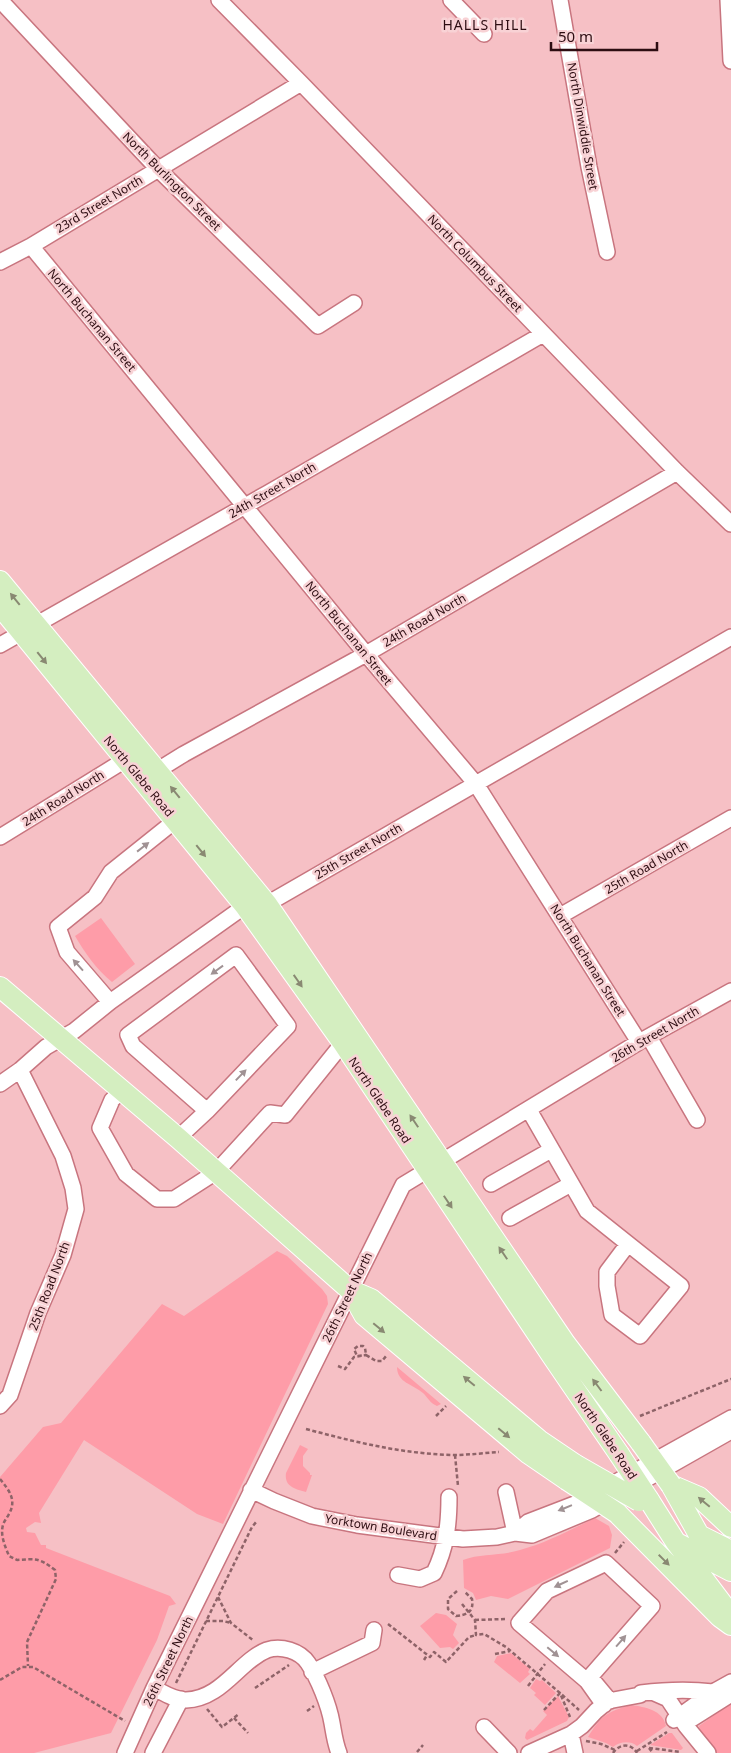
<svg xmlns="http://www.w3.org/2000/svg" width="731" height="1753" viewBox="0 0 731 1753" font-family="'Noto Sans',sans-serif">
	<rect width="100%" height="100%" fill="#f6c0c5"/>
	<path fill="#fe9ca8" d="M101 918 135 964 112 982C96 969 85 953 75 936Z
		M277 1251 287 1256 322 1289 327 1296 328 1304 223 1524 197 1514 84 1440 39 1513 41 1523 35 1522 26 1528 27 1532 35 1533 41 1545H46V1548L170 1596 176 1604 169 1606 157 1640 111 1733 34 1753H0V1477L43 1427 61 1423 162 1304 184 1316Z
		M397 1367 441 1404 437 1406C430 1403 428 1398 423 1393 413 1384 397 1383 397 1367Z
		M300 1445 308 1449 303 1456V1466L310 1473V1475H312L306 1492C296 1489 284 1487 286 1473Z
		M595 1518 609 1526 612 1535 610 1548 508 1599 491 1596 476 1600 473 1593 464 1588 463 1560C481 1553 501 1556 520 1550 546 1543 570 1530 595 1518Z
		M436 1613 446 1615 457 1624 453 1635 459 1643 453 1649 450 1647 440 1648 420 1626Z
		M511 1653 530 1669 528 1672 530 1674 520 1683 494 1662 497 1656Z
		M536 1679 540 1681 542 1680 556 1693 545 1705 534 1695 536 1693 530 1688Z
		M558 1696 569 1717 567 1721 527 1740 525 1738 526 1733 530 1729 533 1731 547 1715 543 1711Z
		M731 1703V1753H712L697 1733 700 1730 699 1726Z
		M631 1705C645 1707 663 1710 666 1726L637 1746C630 1740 619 1742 613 1747L606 1743 588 1737C601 1716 606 1712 631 1705Z
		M669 1733H672L683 1748 681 1750 650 1745Z"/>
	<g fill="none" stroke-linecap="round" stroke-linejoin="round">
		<defs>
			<path id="minor" d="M0 0 158 169 318 326 354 303
				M219 0 301 83 677 472 731 524
				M451 0 484 34
				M560 0 589 167 607 252
				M728 0 731 61
				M31 246 366 654 476 784 639 1042
				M0 262 31 246 301 83
				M0 645 268 493 543 334
				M150 775 184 754 366 654 677 472
				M0 837 125 760
				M560 916 731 818
				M110 1002 67 952 58 927 95 897 111 872 176 820
				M649 1037 697 1120
				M0 1084 20 1070 46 1047 74 1031 110 1002 245 906 267 904 731 637
				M122 1090 112 1100 100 1128 126 1174 157 1199H174L216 1172 270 1113 285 1115 343 1043
				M529 1110 587 1211 681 1286 640 1336 612 1315 607 1286V1272L628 1244
				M178 1138 207 1111 133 1046 128 1035 236 955 288 1026 207 1111
				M491 1184 551 1150
				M510 1218 571 1184
				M0 1406 10 1395 38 1313 63 1255 76 1209 73 1188 63 1156 20 1070
				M251 1490 274 1501 312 1516 357 1525 463 1539 497 1537 515 1533 532 1535 592 1510 731 1431
				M506 1492 515 1533
				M515 1533 528 1522 580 1502 731 1418
				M398 1575 420 1579 434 1573C446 1548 449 1526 449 1497
				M312 1672 372 1643 374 1630
				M154 1688C164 1693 174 1700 186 1700 222 1699 239 1661 267 1650 281 1645 300 1651 308 1663 318 1678 329 1705 332 1723 334 1734 335 1743 339 1753
				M652 1692 668 1699 686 1726 708 1753
				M604 1705 587 1681 519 1623 547 1591 606 1563 652 1606 590 1677 610 1701
				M674 1720 713 1692 731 1682
				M687 1722 731 1694
				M484 1727 509 1753
				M571 1734 575 1753
				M125 1753 154 1688 403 1185 639 1042 731 991
				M153 1753 181 1699
				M529 1753 571 1734 582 1726 596 1711 608 1701 640 1695 641 1693C665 1690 688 1689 713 1692"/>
			<path id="major" d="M0 581 267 904 565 1343 641 1443
				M0 606 245 906 343 1043 552 1356 619 1454
				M0 987 178 1138 350 1290 364 1315 529 1454 567 1480
				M350 1290 371 1299 539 1440 576 1465
				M671 1485 699 1535 718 1562
				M671 1485 699 1497 731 1527
				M649 1500 675 1541 724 1606
				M617 1513 720 1617 731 1625
				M701 1536 731 1551
				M679 1544 731 1571"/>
		</defs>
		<use href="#minor" stroke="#c8757f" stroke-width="18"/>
		<use href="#major" stroke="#fff" stroke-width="22"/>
		<path stroke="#8e6368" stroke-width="2.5" stroke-dasharray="4 2.5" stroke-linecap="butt" d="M338 1366 345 1369 354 1357 366 1355 357 1356 354 1349 358 1346H363L365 1348 366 1355 376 1361H382L387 1355
			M436 1416 446 1406
			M640 1416 731 1379
			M306 1429C355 1442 403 1454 453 1455 469 1455 484 1453 499 1452
			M455 1455 458 1486
			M0 1479C9 1490 17 1500 9 1514 7 1518 4 1521 3 1525 0 1535 5 1546 9 1556L17 1560C36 1559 38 1557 55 1570L56 1579 27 1642 28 1666
			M615 1553 624 1542
			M457 1591 448 1599V1609L456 1616C468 1615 474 1611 472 1599L464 1591
			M218 1597 231 1623 254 1641
			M462 1604 475 1620 476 1635 484 1634 506 1647 560 1693 570 1717
			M475 1620 506 1619
			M206 1621H223L231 1623
			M388 1624 430 1657 434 1652 446 1662 469 1637 476 1635
			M495 1654 510 1651
			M424 1660 427 1655
			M0 1680 22 1667H33L125 1721
			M176 1683 252 1527 257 1521
			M528 1686 545 1664
			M255 1688 289 1665
			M207 1709 222 1727 239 1714
			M544 1710 560 1693 579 1710
			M307 1711 314 1706
			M234 1718 248 1733
			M586 1741 601 1744 615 1750
			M649 1748 681 1752
			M649 1748 653 1753
			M637 1751 667 1732
			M417 1752 423 1745
			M613 1753C620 1743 631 1743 637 1753"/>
		<use href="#minor" stroke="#fff" stroke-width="15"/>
		<use href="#major" stroke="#d4eec0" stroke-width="20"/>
		<defs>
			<path id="major-bridge" d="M641 1443 671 1485
				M619 1454 649 1500
				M576 1465 639 1501
				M567 1480 617 1513"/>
		</defs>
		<use href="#major-bridge" stroke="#fff" stroke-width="22" stroke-linecap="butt"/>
		<use href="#major-bridge" stroke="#d4eec0" stroke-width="20"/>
	</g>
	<defs><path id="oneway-solid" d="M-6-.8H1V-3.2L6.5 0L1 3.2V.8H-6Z" transform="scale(1.25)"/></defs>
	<g fill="#898972">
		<use href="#oneway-solid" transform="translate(15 599) rotate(-129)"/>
		<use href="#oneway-solid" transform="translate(42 658) rotate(51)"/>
		<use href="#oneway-solid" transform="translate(175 792) rotate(-129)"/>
		<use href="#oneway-solid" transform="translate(201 851) rotate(51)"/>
		<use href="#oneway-solid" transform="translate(298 981) rotate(55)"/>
		<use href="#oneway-solid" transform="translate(414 1121) rotate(-124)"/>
		<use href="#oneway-solid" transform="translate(448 1202) rotate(56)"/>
		<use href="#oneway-solid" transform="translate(503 1253) rotate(-124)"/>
		<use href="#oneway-solid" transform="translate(379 1328) rotate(40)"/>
		<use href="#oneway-solid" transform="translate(469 1381) rotate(-140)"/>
		<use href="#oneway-solid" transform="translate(597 1385) rotate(-127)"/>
		<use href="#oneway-solid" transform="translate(504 1433) rotate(40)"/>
		<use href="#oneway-solid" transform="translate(704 1502) rotate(-140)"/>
		<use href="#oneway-solid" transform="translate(664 1560) rotate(45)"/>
	</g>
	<g fill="#a09294">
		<use href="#oneway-solid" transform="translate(143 847) rotate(-38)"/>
		<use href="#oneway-solid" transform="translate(78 965) rotate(-132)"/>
		<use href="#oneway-solid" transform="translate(217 970) rotate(144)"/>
		<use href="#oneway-solid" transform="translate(241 1075) rotate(-46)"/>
		<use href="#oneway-solid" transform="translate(565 1508) rotate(158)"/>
		<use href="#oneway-solid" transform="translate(561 1584) rotate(155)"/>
		<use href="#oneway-solid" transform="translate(621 1641) rotate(-49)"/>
		<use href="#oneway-solid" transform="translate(553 1652) rotate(40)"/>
	</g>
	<g text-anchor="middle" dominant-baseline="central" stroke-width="5" stroke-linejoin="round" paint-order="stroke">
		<g font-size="12" fill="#2d0d12" stroke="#f8d2d5">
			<text transform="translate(583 126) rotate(80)">North Dinwiddie Street</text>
			<text transform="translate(172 181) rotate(45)">North Burlington Street</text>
			<text transform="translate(99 204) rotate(-31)">23rd Street North</text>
			<text transform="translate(475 263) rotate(46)">North Columbus Street</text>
			<text transform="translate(92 320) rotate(50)">North Buchanan Street</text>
			<text transform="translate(272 490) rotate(-30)">24th Street North</text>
			<text transform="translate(424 620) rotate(-30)">24th Road North</text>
			<text transform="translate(349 633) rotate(51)">North Buchanan Street</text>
			<text transform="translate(139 776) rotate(50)">North Glebe Road</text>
			<text transform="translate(63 798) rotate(-32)">24th Road North</text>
			<text transform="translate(358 851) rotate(-30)">25th Street North</text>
			<text transform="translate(646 867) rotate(-30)">25th Road North</text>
			<text transform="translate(588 960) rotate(58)">North Buchanan Street</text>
			<text transform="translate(655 1034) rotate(-30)">26th Street North</text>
			<text transform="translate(380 1100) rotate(56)">North Glebe Road</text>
			<text transform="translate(49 1286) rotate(-69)">25th Road North</text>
			<text transform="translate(347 1297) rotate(-64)">26th Street North</text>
			<text transform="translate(606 1436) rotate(56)">North Glebe Road</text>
			<text transform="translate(381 1527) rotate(9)">Yorktown Boulevard</text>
			<text transform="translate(168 1661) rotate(-64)">26th Street North</text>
		</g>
		<g font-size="14" letter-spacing="1" fill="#2d0d12" stroke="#f8d2d5">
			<text x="485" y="24">HALLS HILL</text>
		</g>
	</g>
	<path d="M551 42v8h106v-8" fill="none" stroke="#2d0d12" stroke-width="2.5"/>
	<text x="558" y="42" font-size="15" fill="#2d0d12" stroke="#f8d2d5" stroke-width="4" paint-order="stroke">50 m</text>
</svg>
